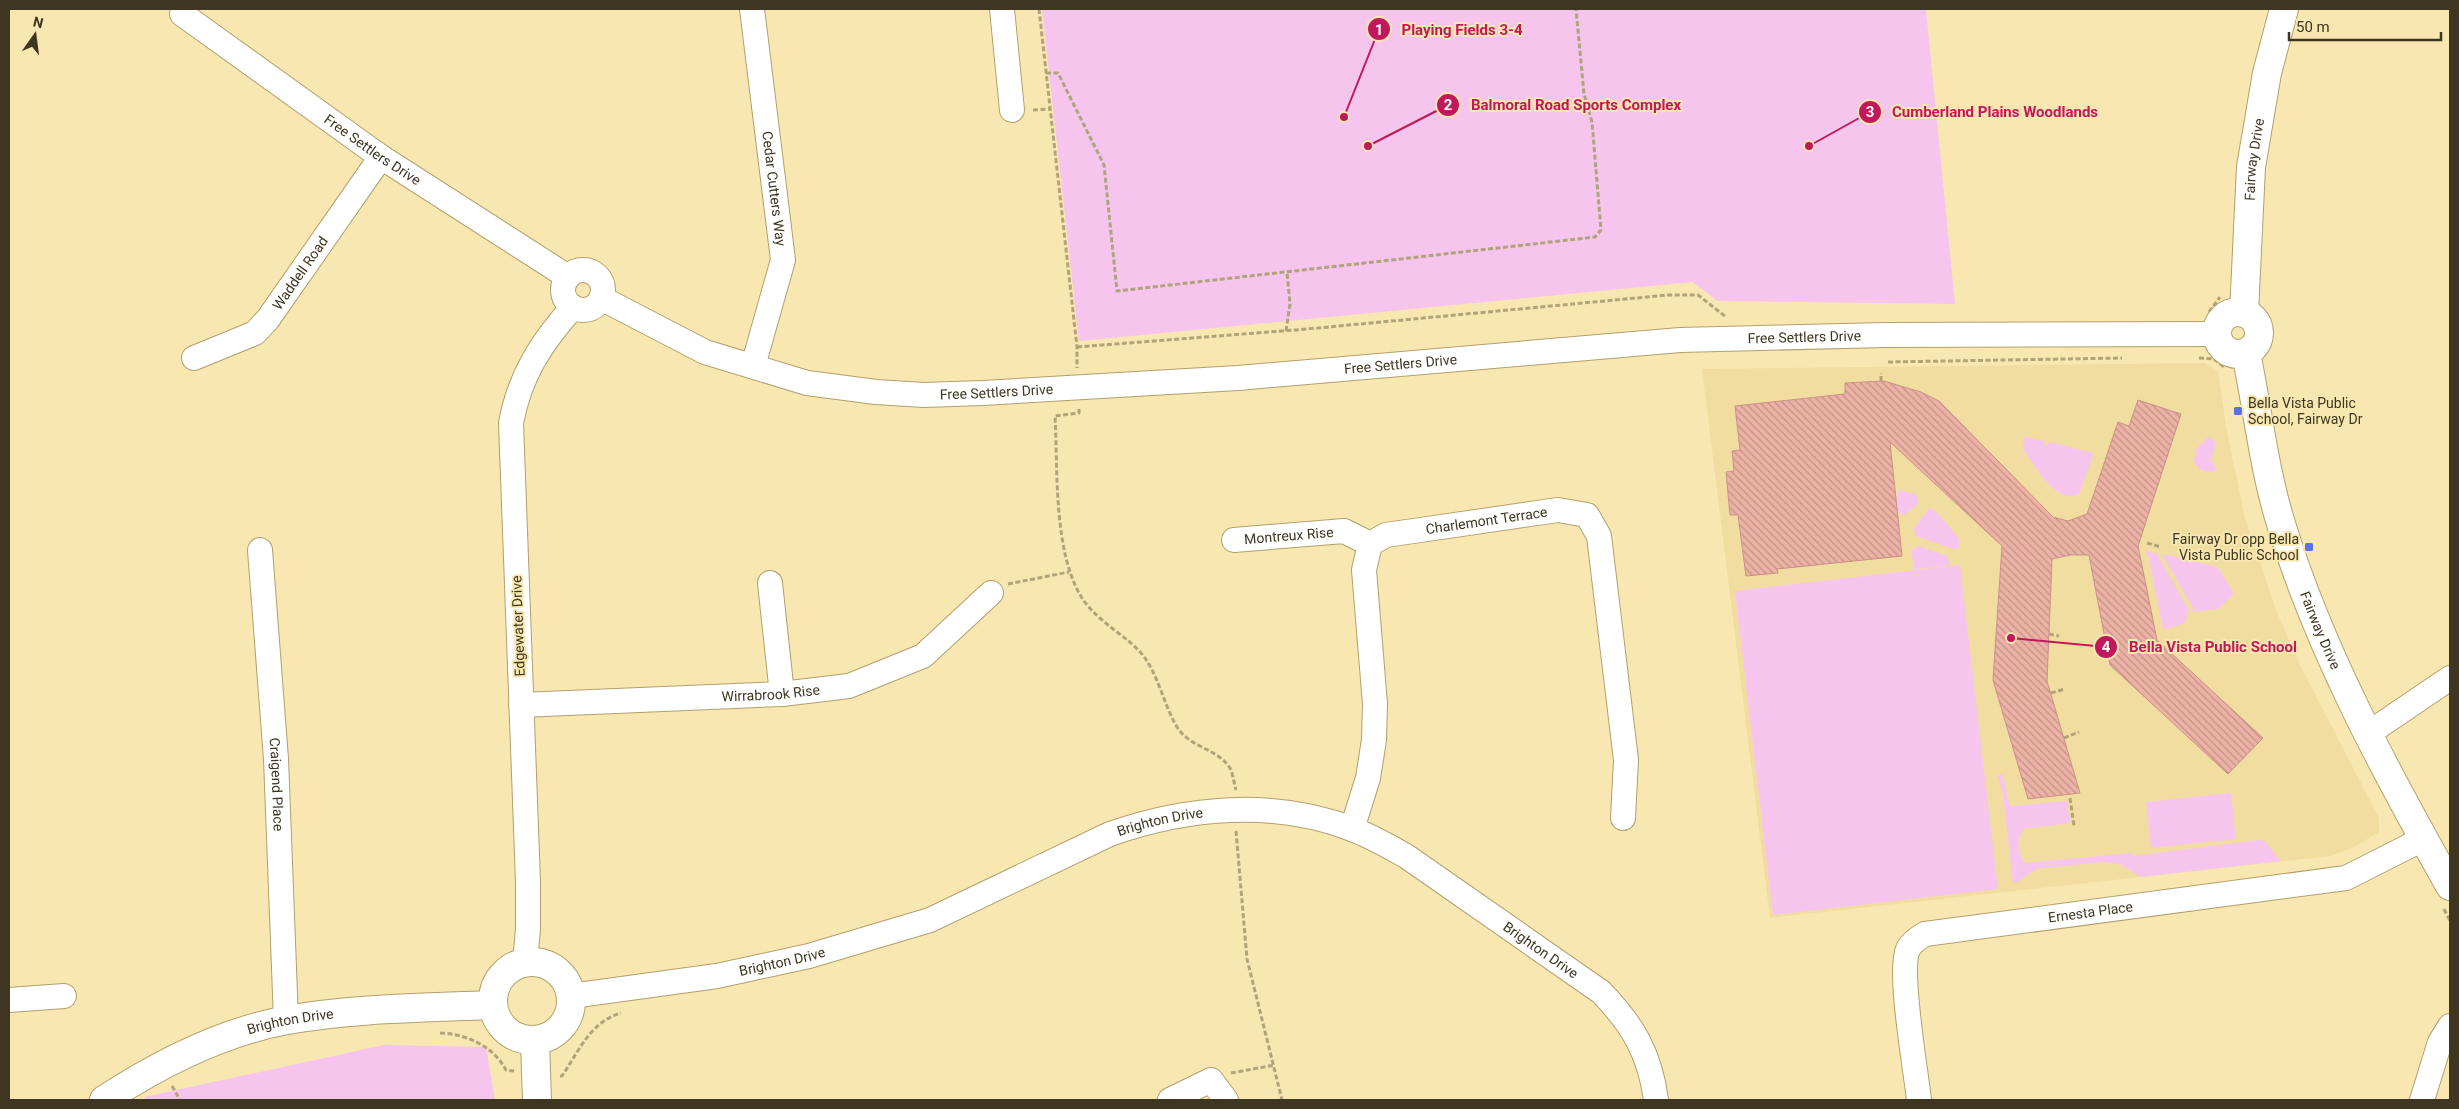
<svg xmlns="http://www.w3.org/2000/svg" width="2459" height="1109" viewBox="0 0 2459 1109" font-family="Roboto,sans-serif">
	<defs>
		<pattern id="building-back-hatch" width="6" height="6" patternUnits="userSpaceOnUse" patternTransform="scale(1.25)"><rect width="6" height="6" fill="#edb2a6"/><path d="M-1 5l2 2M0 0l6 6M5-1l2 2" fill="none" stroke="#c19287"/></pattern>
	</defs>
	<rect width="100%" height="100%" fill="#f9e7b1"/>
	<path fill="#f2dda0" d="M2204 363 2218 371 2226 426 2245 518 2276 610 2300 665 2379 818V832L2356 846 2331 856 1770 918 1702 369Z"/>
	<path fill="#f6c5ee" d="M1042 9H1926L1955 304 1717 301 1693 282 1079 341Z
		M2024 437 2045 441 2044 445 2047 446 2049 442 2094 453 2079 494C2055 505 2036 466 2023 449Z
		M2208 437 2215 441 2216 444 2211 459 2217 470C2205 474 2201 471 2194 462L2196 449Z
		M1898 490 1916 494 1919 503 1903 516 1898 511Z
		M1929 508 1936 511 1960 539 1959 548 1953 549 1916 536 1914 529Z
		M1919 546 1947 556 1950 563 1948 566 1914 569 1911 550Z
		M2145 550 2157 554 2189 610 2185 623 2163 630 2149 558Z
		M2162 554 2214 566 2220 570 2234 594 2218 609 2192 612 2193 608Z
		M1960 565 1998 889 1773 915 1735 591Z
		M2003 774 2009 804 2012 806 2067 801 2069 816 2071 818 2070 823 2024 829C2016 839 2017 852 2025 863L2132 853 2133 856 2259 840 2265 841 2281 861 2141 877 2120 864 2102 862 2036 869 2016 883H2013L2003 794 1998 775Z
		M2231 793 2236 839 2151 848 2146 802Z
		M384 1045 486 1047 495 1100H146L144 1097Z"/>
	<path fill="url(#building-back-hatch)" stroke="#ca9186" d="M1884 381 1921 392 1939 401 2053 517 2068 521 2087 514 2118 422 2129 426 2138 400 2181 414 2138 546 2157 640 2263 738 2228 774 2110 665 2089 555H2070L2052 559 2047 681 2080 793 2028 799 1993 680 2002 546 1890 442 1902 556 1777 569 1778 573 1746 576 1738 515H1730L1726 472 1734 471 1732 451 1740 450 1735 406 1845 394V383Z"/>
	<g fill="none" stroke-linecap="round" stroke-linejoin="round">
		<defs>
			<g id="minor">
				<path id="s1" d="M752 9 783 260 753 366"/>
				<path d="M1002 9 1012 110"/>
				<path id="s2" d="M182 14 381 157 568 277"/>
				<circle cx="583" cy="290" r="20"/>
				<path id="s3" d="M601 298 705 352 807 383 876 392 924 395 983 393 1238 378 1680 340 1886 335 2217 334"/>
				<path id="s4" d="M194 358 255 333 268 319 381 157"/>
				<path id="s5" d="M1234 540 1344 531 1370 544"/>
				<path id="s6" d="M260 550 276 759 286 1020"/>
				<path d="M770 583 782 694"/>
				<path id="s7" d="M521 705 782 694 849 686 923 656 991 593"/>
				<path d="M2369 733 2450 678"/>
				<path id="s8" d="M1352 829 1368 778 1374 740 1375 704 1364 570 1370 544 1386 535 1558 510 1587 515 1599 536 1626 760 1623 818"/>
				<path d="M525 962 528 929V882L511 423C520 375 541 343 573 307"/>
				<path id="s9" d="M571 996 717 976 809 956 930 920 1110 834C1187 807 1274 799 1352 829 1371 836 1388 846 1406 856L1601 992C1633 1025 1650 1054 1656 1100"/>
				<path d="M9 1000 64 996"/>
				<path d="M1170 1100 1211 1080 1226 1100"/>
				<path id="s10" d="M1919 1100C1916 1071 1898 971 1908 949 1912 942 1918 938 1925 934L2346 878 2423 839"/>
				<path d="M2422 1100 2440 1042 2450 1026"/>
			</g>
			<g id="tertiary">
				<circle cx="2238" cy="333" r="21"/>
				<path id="s11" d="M2244 313 2251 167 2267 73 2284 9"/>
				<path id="s12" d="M2246 353C2258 411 2264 471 2282 527 2320 651 2387 774 2450 886"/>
				<circle cx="532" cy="1001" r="39"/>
				<path d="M535 1041 537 1100"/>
				<path id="s13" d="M104 1100C159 1064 222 1032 287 1020 354 1008 424 1008 492 1005"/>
			</g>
		</defs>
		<use href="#minor" stroke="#b1a06d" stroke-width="26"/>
		<use href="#tertiary" stroke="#b1a06d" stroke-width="30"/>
		<path stroke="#b1a37a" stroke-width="3" stroke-dasharray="5 2.5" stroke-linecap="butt" d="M1039 9 1077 347V368
			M1046 73H1058L1104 165 1117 291 1595 237 1601 230 1592 122 1584 94 1576 9
			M1033 110 1049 109
			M2209 312 2220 297
			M1286 331 1290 304 1287 272
			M1077 347 1307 329 1668 295H1698L1726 317
			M2199 358 2214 359 2224 367
			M1888 362 2122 358
			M1881 381V373
			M1079 409V413L1055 416C1058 470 1053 552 1082 598 1099 624 1130 637 1145 658 1159 678 1164 705 1177 727 1190 748 1217 748 1230 768 1233 774 1234 783 1236 790
			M2147 543 2161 547
			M1008 584 1069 572
			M2049 634 2059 636
			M2051 693 2065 689
			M2064 738 2079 732
			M2070 798 2074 826
			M1236 831 1247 959 1282 1100
			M2444 909 2450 921
			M440 1033C467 1034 493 1046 506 1070L514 1071
			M1231 1073 1275 1065
			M560 1076H562C579 1051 590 1022 621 1013
			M172 1086 180 1100"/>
		<use href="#minor" stroke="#fff" stroke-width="24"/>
		<use href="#tertiary" stroke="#fff" stroke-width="28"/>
	</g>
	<g fill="#5a72e8" stroke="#f9e7b1" stroke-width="2">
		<rect x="2233" y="406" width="10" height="10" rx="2.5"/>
		<rect x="2304" y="542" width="10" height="10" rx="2.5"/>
	</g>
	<g text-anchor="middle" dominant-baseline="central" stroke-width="4" stroke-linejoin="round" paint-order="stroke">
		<g font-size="14" fill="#3e3621" stroke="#f9e7b1">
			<text stroke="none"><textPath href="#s2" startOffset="234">Free Settlers Drive</textPath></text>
			<text stroke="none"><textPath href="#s11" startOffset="154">Fairway Drive</textPath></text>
			<text stroke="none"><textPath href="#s1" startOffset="181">Cedar Cutters Way</textPath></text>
			<text stroke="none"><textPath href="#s4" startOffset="141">Waddell Road</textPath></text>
			<text stroke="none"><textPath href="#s3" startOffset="1224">Free Settlers Drive</textPath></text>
			<text stroke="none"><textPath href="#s3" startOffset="819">Free Settlers Drive</textPath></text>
			<text stroke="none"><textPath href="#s3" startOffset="414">Free Settlers Drive</textPath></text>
			<text stroke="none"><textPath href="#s8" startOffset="409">Charlemont Terrace</textPath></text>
			<text stroke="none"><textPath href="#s5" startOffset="55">Montreux Rise</textPath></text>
			<text transform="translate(518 626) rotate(-92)">Edgewater Drive</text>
			<text stroke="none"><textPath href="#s12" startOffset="288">Fairway Drive</textPath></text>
			<text stroke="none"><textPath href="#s7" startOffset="250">Wirrabrook Rise</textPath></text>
			<text stroke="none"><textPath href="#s6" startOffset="235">Craigend Place</textPath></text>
			<text stroke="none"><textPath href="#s9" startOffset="619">Brighton Drive</textPath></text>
			<text stroke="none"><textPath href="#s10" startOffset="342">Ernesta Place</textPath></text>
			<text stroke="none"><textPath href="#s9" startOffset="1039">Brighton Drive</textPath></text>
			<text stroke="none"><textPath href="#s9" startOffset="214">Brighton Drive</textPath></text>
			<text stroke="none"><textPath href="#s13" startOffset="204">Brighton Drive</textPath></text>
		</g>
		<g font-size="14" fill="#3e3621" stroke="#f9e7b1" text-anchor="start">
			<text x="2248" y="403">Bella Vista Public<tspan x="2248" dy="16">School, Fairway Dr</tspan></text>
			<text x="2299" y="539" text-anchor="end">Fairway Dr opp Bella<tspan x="2299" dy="16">Vista Public School</tspan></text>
		</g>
	</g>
	<path fill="none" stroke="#c2185b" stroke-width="2" d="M1344 117L1379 29M1368 146L1448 105M1809 146L1870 112M2011 638L2106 647"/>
	<g fill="#c2185b" stroke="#f9e7b1" stroke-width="2">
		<circle cx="1344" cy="117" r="5"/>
		<circle cx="1368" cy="146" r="5"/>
		<circle cx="1809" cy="146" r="5"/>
		<circle cx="2011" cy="638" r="5"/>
		<circle cx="1379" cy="29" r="12"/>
		<circle cx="1448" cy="105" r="12"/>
		<circle cx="1870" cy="112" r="12"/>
		<circle cx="2106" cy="647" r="12"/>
	</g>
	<g font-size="15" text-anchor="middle" font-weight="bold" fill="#fff">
		<text x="1379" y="35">1</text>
		<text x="1448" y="110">2</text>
		<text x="1870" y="117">3</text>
		<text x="2106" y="652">4</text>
	</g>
	<g font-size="15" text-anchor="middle" font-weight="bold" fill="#c2185b" stroke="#f9e7b1" stroke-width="4" stroke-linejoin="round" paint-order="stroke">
		<text x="1462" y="35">Playing Fields 3-4</text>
		<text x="1576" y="110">Balmoral Road Sports Complex</text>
		<text x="1995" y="117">Cumberland Plains Woodlands</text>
		<text x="2213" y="652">Bella Vista Public School</text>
	</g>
	<rect width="2459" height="1109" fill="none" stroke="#3e3621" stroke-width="20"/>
	<g transform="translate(35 35) rotate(14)" stroke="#f9e7b1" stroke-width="4" paint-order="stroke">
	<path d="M0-4L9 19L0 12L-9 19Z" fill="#3e3621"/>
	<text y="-8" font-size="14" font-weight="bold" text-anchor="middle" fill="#3e3621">N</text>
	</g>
	<path d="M2289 32v8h152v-8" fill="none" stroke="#3e3621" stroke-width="2.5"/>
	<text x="2296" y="32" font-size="15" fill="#3e3621" stroke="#f9e7b1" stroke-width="4" paint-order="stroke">50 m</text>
</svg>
